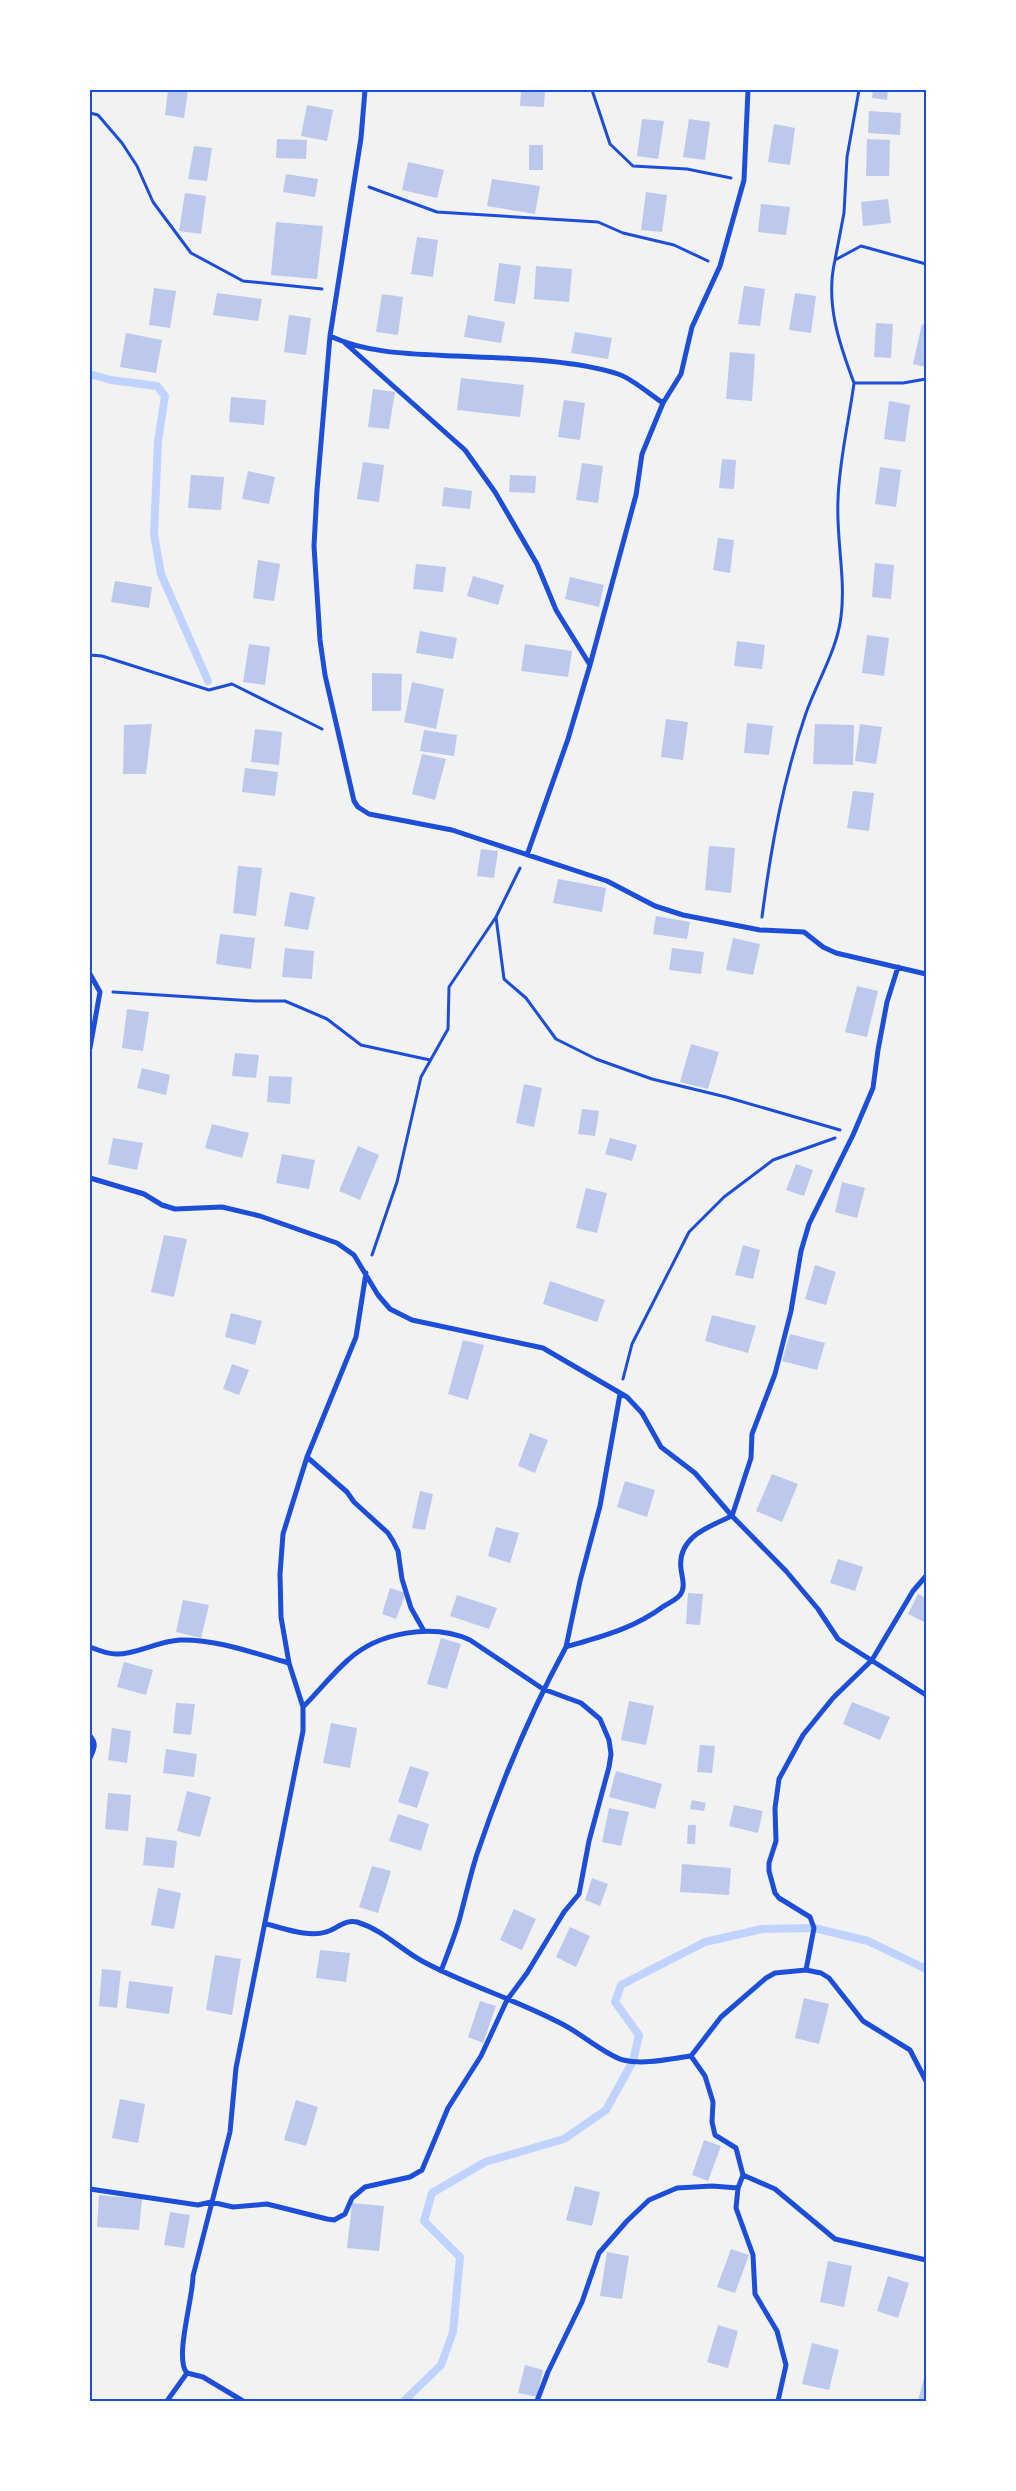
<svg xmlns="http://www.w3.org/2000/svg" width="1016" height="2491" viewBox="0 0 1016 2491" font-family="Lato,sans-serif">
	<rect width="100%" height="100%" fill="#f2f2f2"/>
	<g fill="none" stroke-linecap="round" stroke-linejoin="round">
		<path stroke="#bfd3fe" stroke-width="8" d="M90 374 111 380 157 386 165 396 158 441 154 534 161 574 208 681
			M404 2401 441 2365 453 2332 460 2257 424 2221 432 2193 485 2162 564 2139 606 2110 633 2061 639 2035 615 2002 621 1985 705 1942 762 1929 814 1928 868 1941 926 1969"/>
	</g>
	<path fill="#bdc9ec" d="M168 90H188L184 118 165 115Z
		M521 90H545L544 107 520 106Z
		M873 90H888L887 100 872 98Z
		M307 105 333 110 327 141 301 136Z
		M869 111 901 113 900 135 868 133Z
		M642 119 664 121 658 159 637 156Z
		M689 119 710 122 705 160 683 157Z
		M774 124 795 128 790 165 768 162Z
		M277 139 307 140 306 159 276 158Z
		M867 139 890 140 889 176H866Z
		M529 145H543V170H529Z
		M194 146 212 148 207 181 188 179Z
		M408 162 444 170 437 198 402 190Z
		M286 174 318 179 315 197 283 192Z
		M492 179 540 186 535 214 487 206Z
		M646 192 667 195 662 232 641 230Z
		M185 193 206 196 201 234 179 231Z
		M888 199 891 223 863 226 861 202Z
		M761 204 790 207 786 235 758 232Z
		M276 222 323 226 317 279 271 275Z
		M417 237 438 240 433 277 411 274Z
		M499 263 521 266 515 304 494 301Z
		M536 266 572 269 569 302 534 299Z
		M744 286 765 289 760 326 738 324Z
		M154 288 176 291 170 328 149 325Z
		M217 293 262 299 258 321 213 315Z
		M795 293 816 296 811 333 789 330Z
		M382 294 403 297 398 335 376 332Z
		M289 315 311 318 306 355 284 352Z
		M468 315 505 322 501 343 464 337Z
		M876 323 893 324 891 358 874 357Z
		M922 324 926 325V367L913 364Z
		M575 332 612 338 608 359 571 353Z
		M126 333 162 340 156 373 120 367Z
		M730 352 755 354 752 401 726 399Z
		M461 378 524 385 520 417 457 410Z
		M373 389 395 392 389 429 368 427Z
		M231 397 266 400 264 425 229 422Z
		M564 400 585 403 580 440 558 437Z
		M889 401 910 405 905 442 884 439Z
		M722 459 736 460 734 489 719 488Z
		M363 462 384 465 379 502 357 499Z
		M582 463 603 466 598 503 576 500Z
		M880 467 901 470 896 507 875 504Z
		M248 471 275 477 269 504 242 499Z
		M191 475 224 477 221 510 188 508Z
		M510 475 536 476 535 493 509 492Z
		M444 487 472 491 470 509 442 506Z
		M718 538 734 540 730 573 713 570Z
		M258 560 280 564 274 601 253 598Z
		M875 563 894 565 891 599 872 597Z
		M416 564 446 567 443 592 413 589Z
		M473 576 504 585 498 605 467 596Z
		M570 577 604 585 599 607 565 599Z
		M115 581 152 587 149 608 111 602Z
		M420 631 457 638 453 659 416 653Z
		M867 635 889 638 884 676 862 673Z
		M737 641 765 645 762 669 734 666Z
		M249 644 270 647 265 685 243 682Z
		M525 644 572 651 568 677 521 671Z
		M372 673 402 674 401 711H372Z
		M412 682 444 689 436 729 404 722Z
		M666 719 688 722 683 760 661 757Z
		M747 723 773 726 769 755 744 753Z
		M152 724 146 774H123L124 725Z
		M815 724 854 725 853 765 813 764Z
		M860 724 882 727 876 764 855 761Z
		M255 729 282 732 279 765 251 762Z
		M424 730 457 735 454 756 420 751Z
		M422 754 446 759 435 800 412 794Z
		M245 768 278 772 275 796 242 792Z
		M853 791 874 793 869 831 847 828Z
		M709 846 735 848 731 893 705 890Z
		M481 849 498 851 494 878 477 876Z
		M238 866 262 868 256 916 233 913Z
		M558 879 606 888 602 912 553 903Z
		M290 892 315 897 308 930 284 926Z
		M656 916 690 922 687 939 653 934Z
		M220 934 255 938 251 969 216 964Z
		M733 938 760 944 753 975 726 970Z
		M285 948 314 951 312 979 282 977Z
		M672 948 704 952 701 974 669 970Z
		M857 986 878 991 867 1037 845 1032Z
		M127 1009 149 1012 143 1051 122 1048Z
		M691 1044 719 1052 708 1089 680 1082Z
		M235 1053 259 1055 256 1078 232 1076Z
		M142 1068 170 1075 166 1095 137 1088Z
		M269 1076 292 1077 290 1104 267 1102Z
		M524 1084 542 1088 534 1127 516 1123Z
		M582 1109 599 1111 595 1136 578 1134Z
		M212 1124 249 1133 242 1158 205 1148Z
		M113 1138 143 1143 137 1170 108 1164Z
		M610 1138 637 1145 632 1161 605 1154Z
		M358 1146 379 1155 360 1200 339 1191Z
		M282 1154 315 1160 309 1189 276 1183Z
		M796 1164 813 1170 804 1196 786 1190Z
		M842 1182 865 1188 857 1218 835 1212Z
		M586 1188 607 1193 597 1233 576 1228Z
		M164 1235 187 1239 174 1297 151 1292Z
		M743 1245 760 1250 753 1279 735 1275Z
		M815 1265 836 1272 826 1305 805 1299Z
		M550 1281 605 1300 597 1322 543 1304Z
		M231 1313 262 1321 255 1345 225 1337Z
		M712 1315 756 1326 748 1353 705 1341Z
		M790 1334 825 1343 817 1370 782 1361Z
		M463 1340 484 1345 468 1400 448 1394Z
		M232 1364 249 1370 239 1395 223 1389Z
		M530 1433 548 1440 535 1473 518 1466Z
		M772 1474 798 1484 782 1522 756 1511Z
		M625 1481 655 1490 647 1517 617 1507Z
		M420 1491 433 1494 425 1530 412 1528Z
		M496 1527 519 1533 510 1563 488 1556Z
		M838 1559 863 1567 855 1591 830 1583Z
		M390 1588 406 1593 396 1619 382 1614Z
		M688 1593 703 1594 700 1625 686 1624Z
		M918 1594 926 1598V1623L908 1614Z
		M457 1595 497 1608 489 1629 450 1616Z
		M183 1600 209 1605 201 1638 176 1632Z
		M441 1638 461 1644 447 1689 427 1684Z
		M124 1662 153 1670 146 1695 117 1687Z
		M629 1701 654 1706 646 1745 621 1740Z
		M852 1702 890 1717 880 1740 843 1724Z
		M176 1703 195 1704 191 1735 173 1733Z
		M331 1723 357 1728 350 1768 323 1763Z
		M112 1728 131 1731 127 1763 108 1760Z
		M700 1745 715 1746 712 1773 697 1772Z
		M166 1749 197 1754 194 1777 163 1773Z
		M410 1766 429 1772 417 1808 398 1802Z
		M616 1771 662 1784 655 1809 609 1797Z
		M187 1791 211 1797 200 1837 177 1831Z
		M108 1793 131 1795 128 1831 105 1829Z
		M692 1800 706 1803 704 1811 690 1809Z
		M734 1805 763 1811 758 1833 729 1826Z
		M609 1808 629 1812 621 1846 602 1842Z
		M398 1814 429 1824 421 1851 389 1841Z
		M688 1825H696L695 1844H687Z
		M146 1837 177 1841 174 1868 143 1865Z
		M682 1864 731 1868 729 1895 680 1892Z
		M372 1866 391 1871 378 1913 359 1907Z
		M592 1878 608 1884 600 1906 585 1900Z
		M158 1888 181 1893 174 1929 151 1925Z
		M514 1909 536 1919 522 1950 500 1940Z
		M570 1927 590 1936 576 1967 556 1957Z
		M320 1950 350 1953 346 1982 316 1978Z
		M215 1955 241 1959 232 2015 206 2010Z
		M102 1969 121 1971 117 2008 99 2006Z
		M129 1981 173 1987 169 2014 126 2008Z
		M804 1998 829 2004 819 2044 795 2038Z
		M480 2001 496 2006 483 2043 468 2037Z
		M120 2099 145 2104 138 2143 112 2138Z
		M296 2100 318 2107 306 2146 284 2140Z
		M704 2140 721 2146 708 2181 692 2175Z
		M575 2186 600 2192 592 2226 566 2220Z
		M99 2195 142 2199 139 2230 97 2227Z
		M352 2203 384 2206 379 2251 347 2248Z
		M170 2212 190 2215 184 2248 164 2245Z
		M731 2249 749 2255 735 2293 717 2287Z
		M607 2252 629 2256 622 2299 600 2296Z
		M828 2261 852 2266 844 2307 820 2302Z
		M888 2276 909 2283 898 2318 877 2311Z
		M718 2325 738 2331 728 2368 707 2362Z
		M812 2343 839 2350 829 2390 802 2384Z
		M525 2365 543 2370 537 2397 518 2393Z
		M925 2374 926 2401H918Z"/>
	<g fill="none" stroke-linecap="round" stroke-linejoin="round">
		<path stroke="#1d4ed8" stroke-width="3" d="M592 90 610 144 633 166 687 169 731 178
			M90 113 98 115 122 143 137 166 153 202 191 253 243 281 322 289
			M369 187 437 212 598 222 623 233 674 245 708 261
			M835 260 844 213 847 157 859 90
			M854 383C839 343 825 303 835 260L861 246 926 264
			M90 655 102 656 209 690 232 684 322 729
			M496 917 504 979 526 998 556 1039 596 1059 652 1079 726 1097 840 1130
			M762 917C771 847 783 780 806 713 817 682 837 650 841 617 846 578 836 539 838 500 839 461 849 421 854 383H903L926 379
			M113 992 254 1001H285L327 1019 361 1045 430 1060
			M372 1255 397 1182 421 1077 448 1029 449 987 496 917 520 868
			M623 1379 632 1344 689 1232 724 1197 773 1160 835 1138"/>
		<path stroke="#1d4ed8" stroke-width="5" d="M365 90 361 138 330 336 317 490 314 546 320 640 325 675 354 801 358 807 369 814 452 830 607 881 655 906 683 915 760 930 804 932 823 947 836 953 926 974
			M330 336C368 354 414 354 456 356 504 358 573 359 618 374 633 379 649 394 663 403
			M345 343 465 450 495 492 537 564 556 610 590 665
			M527 855 568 739 590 665 636 495 642 454 663 403 681 374 692 327 720 266 744 180 748 90
			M90 974 100 992 90 1048
			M90 1178 144 1194 162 1205 175 1209 222 1207 260 1216 337 1243 354 1255 378 1295 390 1309 412 1320 543 1348 627 1397 642 1413 661 1447 695 1473 732 1516 786 1571 818 1609 838 1639 926 1695
			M307 1457 347 1492 354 1502 388 1533 393 1541 398 1551 402 1579 411 1608 424 1631
			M90 1647C98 1650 107 1654 116 1654 135 1655 158 1641 180 1640 217 1639 253 1653 289 1663
			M566 1647 580 1581 600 1506 620 1394
			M90 1736C97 1744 94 1749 90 1758
			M266 1924C284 1928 308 1938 326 1932 337 1929 345 1919 357 1922 383 1930 400 1949 422 1961 468 1986 518 2000 564 2025 580 2033 607 2056 623 2060 644 2065 669 2059 691 2056L721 2017 766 1978 775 1973 806 1970 821 1973 829 1978 863 2021 910 2050 926 2081
			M806 1970 814 1928 810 1917 779 1898 775 1893 769 1871V1863L776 1841 775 1808 779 1779 803 1735 833 1698 872 1660 913 1591 926 1576
			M441 1971C447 1955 454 1938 459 1921 465 1899 470 1876 477 1854 501 1783 530 1713 566 1647 603 1636 633 1629 664 1606 669 1603 676 1600 680 1595 686 1587 682 1578 681 1569 677 1537 708 1527 732 1516L751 1458 752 1434 775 1374 791 1311 801 1251 809 1224 853 1135 873 1088 878 1050 887 1002 898 967
			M691 2056 705 2076 713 2102 712 2122 715 2135 736 2148 743 2175 775 2189 835 2239 926 2260
			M743 2175 738 2188 736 2208 753 2255 755 2294 777 2331 786 2365 778 2401
			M90 2189 198 2205 211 2202 233 2207 267 2204 327 2219 334 2220 345 2214 352 2198 365 2187 410 2177 422 2170 448 2108 481 2056 507 2000 527 1973 564 1912 579 1894 589 1841 609 1767 611 1754 609 1740 600 1719 581 1703 543 1689 470 1640C433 1623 378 1632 348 1660 332 1674 318 1692 303 1707
			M167 2401 187 2373
			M243 2401 203 2377 187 2373C174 2359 193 2299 193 2276L230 2132 236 2068 303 1731V1707L289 1663 281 1617 280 1574 283 1534 307 1457 356 1337 366 1273
			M537 2401 548 2372 582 2302 599 2253 627 2221 649 2200 677 2188 712 2186 738 2188"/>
	</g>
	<rect width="1016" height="2491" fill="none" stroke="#ffffff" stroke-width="182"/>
	<rect x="91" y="91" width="834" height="2309" fill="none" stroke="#1d4ed8" stroke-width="2"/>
</svg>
